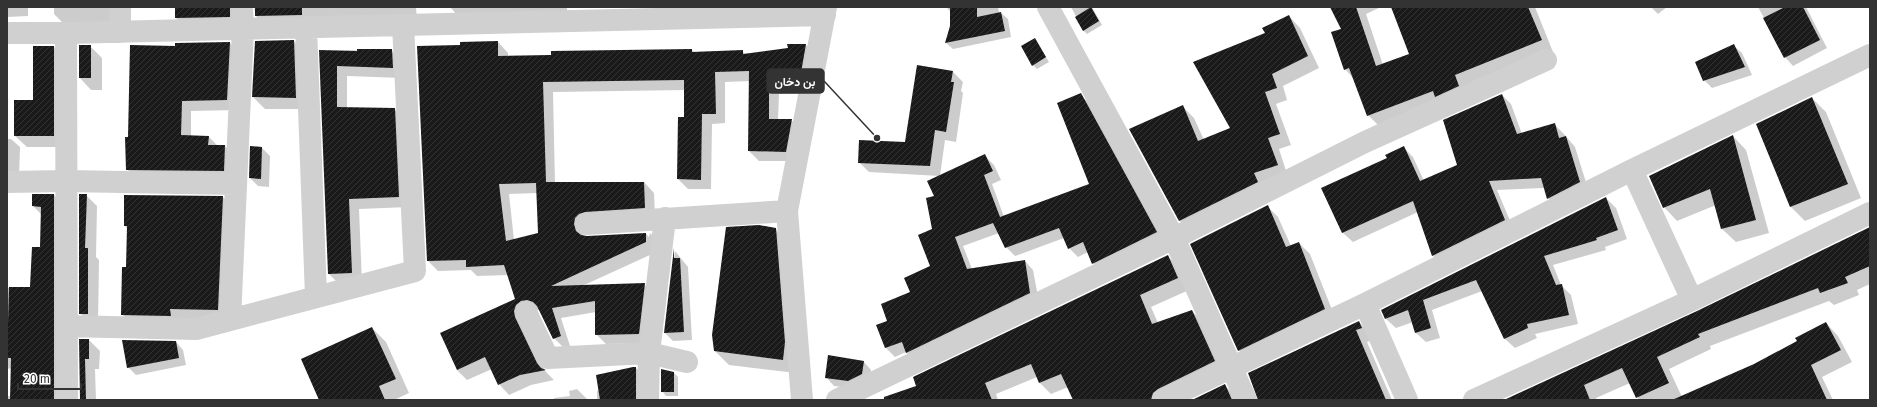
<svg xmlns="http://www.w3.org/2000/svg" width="1877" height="407" viewBox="0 0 1877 407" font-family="'Fira Sans',Vazirmatn,sans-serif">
	<defs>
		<pattern id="building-hatch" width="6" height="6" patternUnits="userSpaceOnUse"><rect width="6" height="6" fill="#1a1a1a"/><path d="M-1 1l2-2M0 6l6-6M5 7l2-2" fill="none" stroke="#333"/></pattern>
	</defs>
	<rect width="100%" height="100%" fill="#fff"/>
	<path fill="#0003" fill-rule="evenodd" d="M7 7H28V16L7 17Z
		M54 7H114L115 23 66 26 54 14Z
		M176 7H248L241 27 187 29 176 18Z
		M254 7H416L417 20 267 27 256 16Z
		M450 7H567V12L458 16Z
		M603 7H641L603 8Z
		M946 7H998L999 13H1001L1008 19 1011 37 953 49 946 43 950 26 951 12Z
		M1071 7H1092L1102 25 1087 34 1083 30Z
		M1331 7H1381L1366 14 1383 65 1410 54 1392 7H1535L1553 52 1380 127 1368 115 1353 78 1345 69 1342 29Z
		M1651 7H1667L1658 14Z
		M1758 7H1806L1827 48 1793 66 1785 57Z
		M1289 16 1300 28 1319 68 1283 86 1287 100 1276 104 1291 145 1279 149 1288 177 1191 232 1180 221 1130 129 1183 107 1194 118 1204 140 1231 129 1266 34Z
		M1035 39 1049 62 1037 69 1033 65Z
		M294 41 305 53 307 109H265L253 97Z
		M498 42 508 53V57L692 50 694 52 742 51 746 55 806 45 816 55 809 93 779 94 778 120H791L801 130 795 161H759L749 151 750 81 725 82V123L712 124 711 189H688L678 179 685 118V90L553 92 555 183 644 182 654 193 655 217 585 228 583 235 584 237 646 234 649 237 650 233 659 242 650 255 582 286 644 284 654 294 649 343 606 344 596 334V312L561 318 570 346 564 348 554 338 540 310H531L524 328 545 371 554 380 531 385 509 395 499 384 492 369 467 380 457 370 516 299 509 275 477 276 471 270 438 271 428 261 461 46ZM537 193 539 234 514 240 509 194Z
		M230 43 239 53 237 110 191 111V136H208L218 146H225L235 156 234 181 137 179 127 169 129 138 163 56Z
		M1733 45 1742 53 1752 75 1712 88 1704 80Z
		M53 46 65 58V147H27L15 136 34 101Z
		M90 46 102 58V90H91L80 78Z
		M391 50 402 61V78L347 76V108L394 109 405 119 409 207 359 209 362 283 339 284 329 274 320 51Z
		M953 72 963 82 961 91 963 93 956 142 945 140 940 176 869 172 859 162 906 143Z
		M1081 95 1090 104 1165 241 1102 272 1093 263 1088 252 1078 257 1069 248 1064 238 1015 256 1006 247 999 233 963 246 972 269 1025 261 1033 270 1039 302 915 361 906 352 895 357 886 348 878 326 889 321 931 266 935 197 985 156 994 165 1001 180 992 184 1004 217 1091 185Z
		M1502 95 1511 104 1522 134 1554 124 1564 134 1575 147 1589 192 1557 208 1548 198 1544 188 1497 190 1514 230 1443 265 1433 256 1418 212 1353 242 1343 233 1323 189 1388 159 1404 148 1413 157 1424 181 1459 166Z
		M1812 98 1826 112 1861 198 1805 221 1791 207Z
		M1733 136 1746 150 1769 233 1736 242 1722 229 1716 205 1677 221 1664 207Z
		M7 139H11L20 147 19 177H7Z
		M262 148 270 156 269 187 258 186 250 178Z
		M54 195 64 205 65 400H7V396H11L12 368 7 369V288H31L41 248 42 215 33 206Z
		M86 195 97 206 96 257 99 260 98 324H91L80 313Z
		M125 196 223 197 234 209 229 321 134 326 122 314 127 268 128 229 125 226Z
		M1606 198 1616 208 1627 239 1605 247 1606 250 1553 265 1561 285 1571 295 1578 324 1535 334 1537 338 1515 348 1505 339 1482 291 1432 310 1440 338 1426 342 1416 333 1413 322 1396 328 1386 319Z
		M1267 206 1278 217 1291 246 1299 243 1310 254 1336 320 1250 361 1239 350Z
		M1870 228V284L1857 290 1859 295 1834 305 1829 301 1710 346 1711 349 1669 369 1682 397 1754 365 1798 341 1826 323 1838 336 1852 362 1822 377 1833 400H1639L1630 383 1596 398 1597 400H1506L1698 312Z
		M775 229 789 243 796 373 729 365 715 351Z
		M675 251 688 267 692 340 673 341 665 333Z
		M1168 256 1179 268 1189 290 1151 307 1158 323 1192 311 1204 323 1226 373 1169 400H1074L1068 387 1051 394 1039 382 1037 377 996 394 998 400H879L918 387Z
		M1359 322 1370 334 1373 340 1367 342 1392 400H1259Z
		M372 328 386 342 409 393 394 400H320Z
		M80 340H89L100 351 99 369H95L96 400H80Z
		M176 342 183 350 186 365 136 375 128 367Z
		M863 361 871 370 870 382 856 389 834 386 826 377Z
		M636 368 646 378 647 400H597V391Z
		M674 373 678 377V396H666L662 391Z
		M1225 385 1238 400H1194Z
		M577 389 588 400H554V398L570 396 569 391Z"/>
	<path fill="url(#building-hatch)" fill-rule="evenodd" d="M175 7H230V17L175 18Z
		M255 7H302V15L255 16Z
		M950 7 977 8V17L1001 12 1005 31 945 43 950 26Z
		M1091 7 1099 21 1083 31 1075 17Z
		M1330 7H1356L1376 66 1409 54 1391 7H1528L1542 40 1455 75 1459 86 1435 97 1433 91 1367 116 1349 68 1344 70 1331 32 1341 29Z
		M1785 7H1803L1820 40 1784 58 1763 18Z
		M1289 15 1308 56 1272 74 1277 88 1265 92 1280 134 1268 138 1278 165 1254 173 1258 182 1179 221 1129 129 1183 105 1198 141 1230 128 1193 62 1265 33 1262 28Z
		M1035 38 1046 57 1032 66 1021 46Z
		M294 40 296 98 252 97 255 41Z
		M498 41V56L551 55V51L692 49V52L743 50V54L788 48 787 44H806L799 84 769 85V119H792L786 152 748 151 749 71 715 72 716 114H702L701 180 677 179 678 117H684V80L543 82 546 182H644L645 208 585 212 579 214 575 218 574 224 576 231 581 235 587 236 646 233V242L551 286 645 283 639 334 595 335V301L552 308 561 336 553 339 537 306 533 302 527 300 521 301 516 305 514 311 515 317 537 363 541 368 546 370 520 375 498 385 485 357 457 370 440 333 515 299 504 265 466 267V260L427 261 417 46 460 45V42ZM536 183 538 233 506 241 499 184Z
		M230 42 227 100 182 101 181 135 209 136 208 145H225L224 171 126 170 125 137H128L130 45 175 46V43Z
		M1734 44 1745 67 1703 81 1695 62Z
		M79 45H91V78H79Z
		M33 46H54V136H14V100H33Z
		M357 49H392L393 68 337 66V107L395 108 399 197 349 199 352 273 328 274 319 50 357 51Z
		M917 65 953 71 951 82H954L946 132 935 130 930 166 858 163 859 140 905 142Z
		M1081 93 1157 232 1092 264 1083 242 1068 249 1059 228 1005 248 993 223 955 237 967 269 1025 260 1030 293 906 353 902 342 885 348 876 325 887 321 881 304 910 292 904 278 930 266 918 235 932 229 926 198 934 196 927 181 985 154 993 171 984 175 1000 217 1089 184 1057 103Z
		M1502 94 1517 134 1555 123 1559 138 1566 136 1580 182 1547 199 1541 178 1489 181 1505 220 1432 256 1413 201 1342 233 1321 188 1387 158 1385 155 1404 146 1420 181 1457 165 1443 120Z
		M1812 97 1848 184 1790 207 1756 124Z
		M1733 135 1756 220 1721 229 1710 189 1663 208 1649 176Z
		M250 146 262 147 261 179 249 178Z
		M32 194H54V400H10L11 358H7L9 287H30L32 247H40L41 207 32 206Z
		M79 194H87L85 248H88V314H79Z
		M124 195 223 196 218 310 170 309 171 316 121 315 122 267H126L127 226H124Z
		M1606 197 1618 230 1596 238 1597 240 1544 256 1556 285 1562 284 1569 315 1527 324 1528 328 1504 339 1476 280 1423 300 1431 328 1415 333 1408 310 1385 319 1381 310Z
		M1268 205 1286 247 1299 242 1325 309 1238 351 1190 244Z
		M759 225 776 228 785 342 783 360 714 351 712 335 726 227Z
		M1870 227V266L1845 277 1848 283 1820 293 1818 288 1698 334 1700 337 1657 357 1669 383 1636 398 1622 368 1584 385 1590 400H1504L1697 311Z
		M674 248V258H680L684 332 664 333Z
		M1168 255 1178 278 1140 295 1152 324 1192 310 1215 361 1158 389 1153 393 1151 400H1073L1061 374 1039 383 1031 364 985 383 992 400H884V397L916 386 913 377Z
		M1359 321 1362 328 1356 330 1386 400H1258L1248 373Z
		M1826 322 1841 350 1811 365 1827 400H1672L1754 364 1797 341 1795 338Z
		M372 327 396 379 379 386 385 400H319L301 359Z
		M79 339H89V359H85L86 400H80Z
		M122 340 176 341 179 358 127 368Z
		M828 355 864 361 862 374 848 381 825 378Z
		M633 367H636V400H600L596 375Z
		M661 369 674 372V392H661Z
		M1225 384 1232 400H1192Z"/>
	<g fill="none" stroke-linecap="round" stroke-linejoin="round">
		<path stroke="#d0d0d0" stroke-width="22" d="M120 7V32
			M1048 7 1174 238 1246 400
			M306 27 316 297
			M7 33H66L825 15
			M66 33 67 400
			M1632 170 1692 300
			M7 182 66 181 236 184
			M586 224 787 211
			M1365 304 1407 400
			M526 312 548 358 649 353 687 362
			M230 320 243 29 242 7
			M67 326 196 329 415 271 403 25
			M648 400 649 353 665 218
			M802 400 787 211 826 7
			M837 400 1174 238 1365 142 1546 60
			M1163 400 1365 304 1632 170 1870 55
			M1474 400 1692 300 1870 213"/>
	</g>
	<path fill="none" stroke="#333" stroke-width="1.5" d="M877 138L824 81"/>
	<circle fill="#333" stroke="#fff" stroke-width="1.5" cx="877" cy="138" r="4"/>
	<rect fill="#333" stroke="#333" stroke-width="1.5" x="767" y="69" width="57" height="24" rx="4"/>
	<g font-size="12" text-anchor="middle" font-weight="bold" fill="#fff">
		<text x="795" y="86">بن دخان</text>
	</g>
	<rect width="1877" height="407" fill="none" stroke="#333333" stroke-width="16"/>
	<path d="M18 383v6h63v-6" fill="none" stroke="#333333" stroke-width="2"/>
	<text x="24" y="383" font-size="12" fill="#333333" stroke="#ffffff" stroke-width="3" paint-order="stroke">20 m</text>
</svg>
